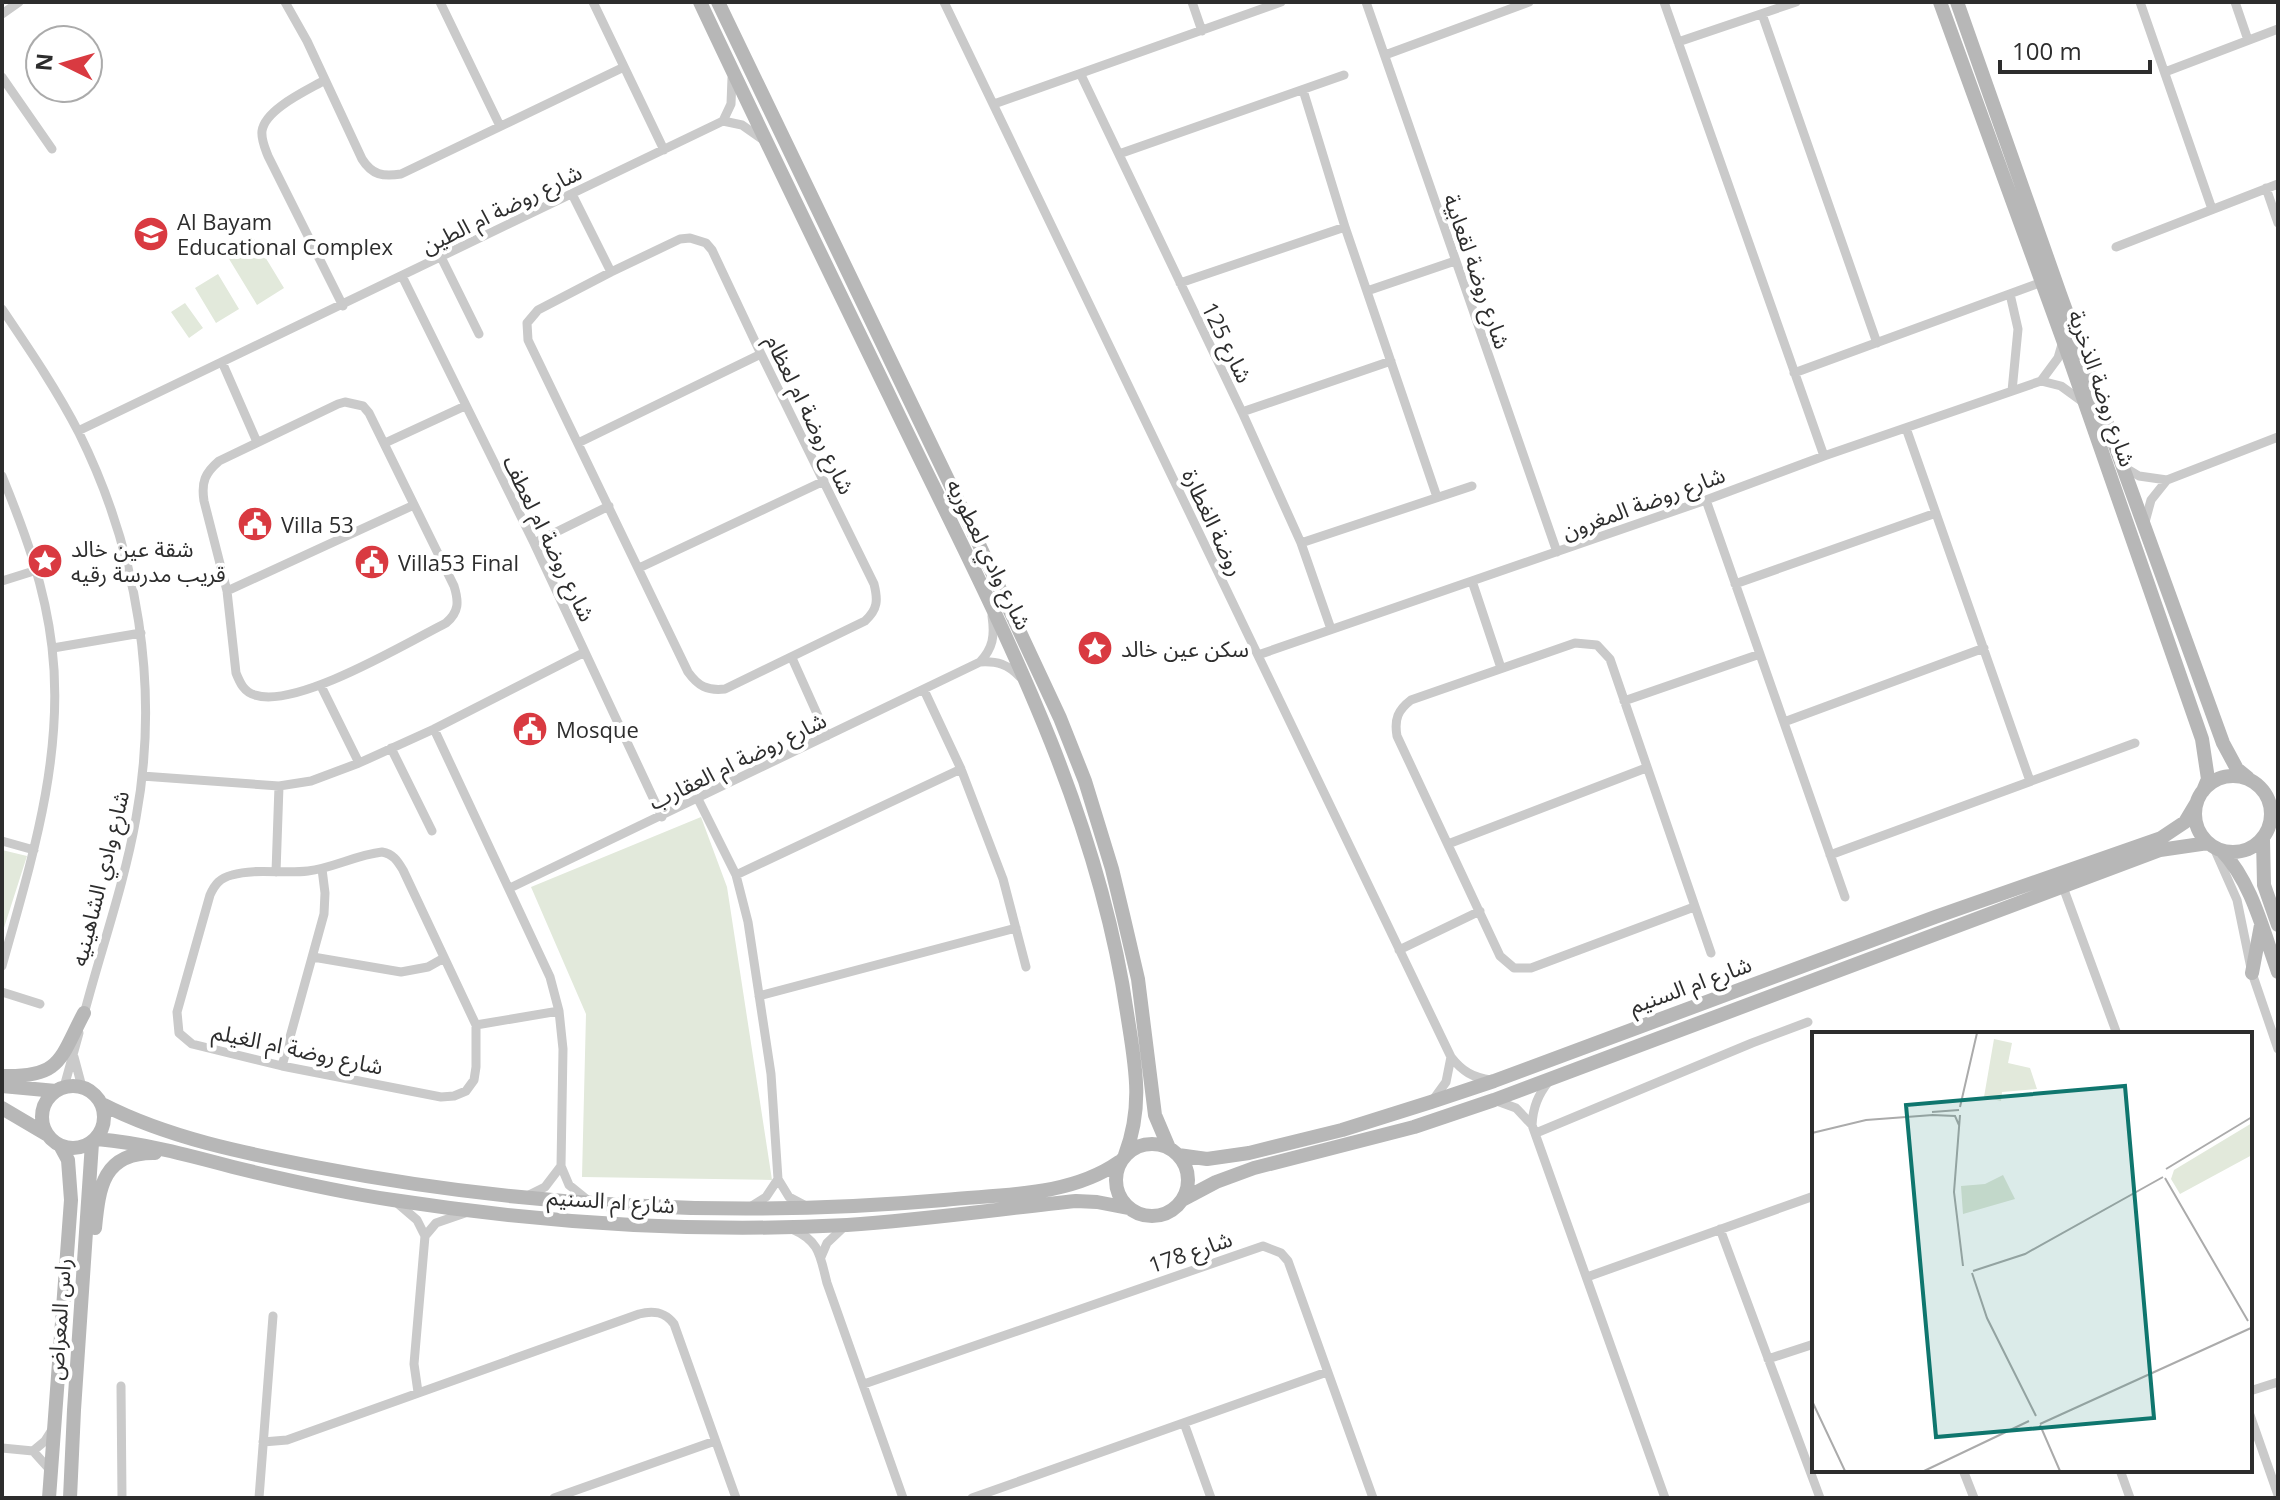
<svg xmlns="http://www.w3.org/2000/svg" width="2280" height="1500" viewBox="0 0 2280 1500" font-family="'Open Sans','Noto Sans Arabic',sans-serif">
	<rect width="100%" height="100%" fill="#fff"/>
	<path fill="#e2e9db" d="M253 237 284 288 257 305 226 254Z
		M218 274 239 309 216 323 195 288Z
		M185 303 203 328 189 338 171 312Z
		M701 817 727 887 772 1180 582 1177 586 1014 531 887Z
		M2 850 27 856 2 934Z"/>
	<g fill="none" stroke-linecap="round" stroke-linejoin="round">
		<path stroke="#cacaca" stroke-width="9" d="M285 2 307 41 362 159C372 175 383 177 401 174L624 67
			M440 2 500 126
			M593 2 664 150
			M944 2 1451 1057C1462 1071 1473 1078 1491 1080
			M1192 2 1202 31
			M1366 2 1557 552
			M1664 2 1824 456
			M2140 2 2212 209
			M2235 2 2248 40
			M2 14 19 2
			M1762 14 1877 343
			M1678 42 1796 2
			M1385 55 1529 2
			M2165 72 2278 29
			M1081 75 1242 412 1301 543 1331 629
			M2 77 52 149
			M325 80C308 90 265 109 262 131 261 140 265 148 268 156L343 306
			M1303 90 1345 227 1437 497
			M994 104 1281 2
			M723 121 742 125 762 139
			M1119 154 1344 75
			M2266 188 2278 223
			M572 194 611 272
			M690 238 706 243 712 250 761 354 874 584C878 600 878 609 865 621L725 689C707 691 698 686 688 672L528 340 527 323 538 310 611 272 680 239Z
			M2116 247 2278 184
			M441 257 479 334
			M402 276 534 543 662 817
			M1180 283 1345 227
			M1367 291 1455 261
			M2010 294 2018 329 2012 391
			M2 309C29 349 57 390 79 433 138 552 160 688 136 818 124 886 100 952 83 1018
			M222 362 257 442
			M1794 373 2042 282
			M2041 381 2061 386 2083 402
			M345 402 363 406 369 413 454 586C459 602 459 612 446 623 405 644 296 709 255 695 244 692 240 683 236 673L227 591 204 501C201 482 205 473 219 461L338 404Z
			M1242 412 1391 361
			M1906 428 2030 781
			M78 431 723 121 731 104 732 78
			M385 443 465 406
			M578 443 761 354
			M2124 467 2139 476 2167 480 2278 437
			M2 476C25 532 45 587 52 647 65 756 31 862 2 966
			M1706 500 1845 897
			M2145 522 2151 500 2167 480
			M534 543 609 506
			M1301 543 1472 486
			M639 568 824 481
			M2 581 37 570
			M1472 581 1501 668
			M1735 584 1936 513
			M227 591 414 505
			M53 648 141 633
			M1258 655 1706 500 1824 456 2041 381 2058 358 2063 341
			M792 658 827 736
			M980 662C997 661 1008 664 1020 677
			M321 686 359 763
			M924 690 961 769 1003 879 1026 967
			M1624 701 1760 654
			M1784 722 1984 648
			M434 729 550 977 559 1011 563 1049 561 1166 569 1185 590 1202
			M391 748 432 831
			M142 776 279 786 311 781 359 763 434 729 585 652
			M698 799 736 875 748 922 771 1074 778 1179 789 1197 806 1206
			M2 841 34 850
			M1448 844 1646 768
			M2214 848 2237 900 2252 973 2278 1049
			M382 852C393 854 397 860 403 870L476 1025V1067L474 1080 466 1091 454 1096 441 1097 282 1066 192 1044 179 1033 177 1012 210 895C215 884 220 878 232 875 256 868 283 874 308 871 333 868 356 855 382 852Z
			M1830 855 2135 743
			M276 872 279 786
			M736 875 961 769
			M2063 887 2117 1034
			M510 888 980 662C993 648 995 636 992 616
			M1694 907 1531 968H1514L1500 956 1397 736C1394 719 1398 710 1411 700L1575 643 1597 645 1610 659 1711 953
			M1399 950 1480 911
			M313 957 401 972 428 967 444 958
			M2 992 40 1004
			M759 996 1016 928
			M476 1025 559 1011
			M74 1057 82 1087
			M282 1066 324 914 325 893 322 869
			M64 1087 79 1033
			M1433 1100 1446 1082 1451 1057
			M1494 1100 1516 1108 1532 1125 1665 1498
			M1532 1125C1533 1107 1538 1095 1549 1081
			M1536 1133 1752 1043 1808 1022
			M529 1195 545 1187 561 1166
			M396 1202 417 1220 425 1236 414 1364 418 1392
			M750 1207 766 1197 778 1179
			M792 1229C820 1241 820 1256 827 1283L903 1498
			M1720 1229 1820 1498
			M425 1236 436 1223 465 1213
			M821 1257 827 1243 845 1226
			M1587 1277 1814 1196
			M1768 1359 1814 1344
			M864 1384 1263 1246 1281 1253 1288 1261 1373 1498
			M121 1386 122 1498
			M2250 1391 2278 1382
			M2250 1415 2278 1495
			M1184 1423 1211 1498
			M263 1442 287 1440 639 1314C654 1310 665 1312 674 1324L736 1498
			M2 1448 33 1451 51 1471
			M33 1451 45 1441 52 1430
			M1963 1470 1974 1498
			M2120 1470 2130 1498
			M259 1498 273 1316
			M554 1498 715 1441
			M972 1498 1327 1372"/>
		<path stroke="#b7b7b7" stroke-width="14" d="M700 2C762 134 826 265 890 397 985 595 1095 792 1127 1013 1135 1064 1144 1105 1125 1155
			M718 2 976 538 1060 718 1085 781 1112 869 1124 919 1138 979 1155 1115 1169 1148
			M1940 2 2063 340 2202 739 2208 779 2203 791
			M1957 2 2060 294 2223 743 2237 769 2248 778
			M2195 814a38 38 0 1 1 76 0a38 38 0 1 1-76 0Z
			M2263 839 2264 885 2278 925
			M2222 851C2252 883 2263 931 2278 972
			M2252 973 2261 925
			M2 1076C62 1078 60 1058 84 1013
			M42 1117a31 31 0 1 1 62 0a31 31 0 1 1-62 0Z
			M2 1086 56 1091
			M102 1104C168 1138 244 1153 316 1167 522 1207 735 1218 944 1200 1002 1194 1069 1197 1119 1162
			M2 1108 46 1134
			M97 1139C143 1143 188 1155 233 1167 286 1180 340 1192 393 1200 543 1223 696 1233 847 1225 924 1220 1000 1209 1076 1201L1097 1202 1128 1208
			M1116 1180a36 36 0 1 1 72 0a36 36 0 1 1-72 0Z
			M1178 1155 1207 1159 1249 1153 1342 1130 1431 1102 1494 1081 1935 917 2161 838 2185 822 2197 802
			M1182 1200 1216 1182 1254 1168 1414 1127 1494 1100 2160 850 2208 843
			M95 1228C99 1187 103 1152 155 1153
			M49 1498 71 1200 68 1160 61 1147
			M70 1498 74 1410 92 1143"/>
	</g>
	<defs>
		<symbol id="school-disc" viewBox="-11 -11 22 22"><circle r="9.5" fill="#d93a41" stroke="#fff"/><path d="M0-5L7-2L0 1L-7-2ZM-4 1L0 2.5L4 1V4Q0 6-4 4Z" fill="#fff"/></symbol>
		<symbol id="civic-disc" viewBox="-11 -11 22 22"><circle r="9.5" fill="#d93a41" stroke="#fff"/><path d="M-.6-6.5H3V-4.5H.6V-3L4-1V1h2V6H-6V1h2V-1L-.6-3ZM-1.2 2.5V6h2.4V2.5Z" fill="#fff"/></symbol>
		<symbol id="sight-disc" viewBox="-11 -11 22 22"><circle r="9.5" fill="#d93a41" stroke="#fff"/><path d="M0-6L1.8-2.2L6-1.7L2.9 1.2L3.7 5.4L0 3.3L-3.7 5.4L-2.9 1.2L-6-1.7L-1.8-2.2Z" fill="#fff"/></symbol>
	</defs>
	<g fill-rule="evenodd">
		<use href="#school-disc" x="131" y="214" width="40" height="40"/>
		<use href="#civic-disc" x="235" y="504" width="40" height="40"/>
		<use href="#sight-disc" x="25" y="541" width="40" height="40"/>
		<use href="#civic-disc" x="352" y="542" width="40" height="40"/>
		<use href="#sight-disc" x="1075" y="628" width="40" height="40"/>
		<use href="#civic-disc" x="510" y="709" width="40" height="40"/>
	</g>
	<g text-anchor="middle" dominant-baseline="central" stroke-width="8" stroke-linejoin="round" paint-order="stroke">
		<g font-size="22" fill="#2d2d2d" stroke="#fff">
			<text transform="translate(501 208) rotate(-26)">شارع روضة ام الطين</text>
			<text transform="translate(1478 271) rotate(71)">شارع روضة لقعابية</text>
			<text transform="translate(1228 342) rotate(64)">شارع 125</text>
			<text transform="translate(2103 388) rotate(71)">شارع روضة الذخرية</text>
			<text transform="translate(811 414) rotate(64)">شارع روضة ام لعظام</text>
			<text transform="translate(1643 502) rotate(-20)">شارع روضة المغرون</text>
			<text transform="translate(1214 522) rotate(65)">روضة الغطارة</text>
			<text transform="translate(550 538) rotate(64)">شارع روضة ام لعطف</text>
			<text transform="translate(990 554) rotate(64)">شارع وادي لعطوريه</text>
			<text transform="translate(737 760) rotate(-26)">شارع روضة ام العقارب</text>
			<text transform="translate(99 878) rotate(-76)">شارع وادي الشاهينيه</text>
			<text transform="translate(1690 984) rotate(-20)">شارع ام السنيم</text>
			<text transform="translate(298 1048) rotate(12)">شارع روضة ام الغيلم</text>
			<text transform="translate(611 1200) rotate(4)">شارع ام السنيم</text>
			<text transform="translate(1190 1251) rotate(-19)">شارع 178</text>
			<text transform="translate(58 1319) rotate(-86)">راس المعراض</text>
		</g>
		<g font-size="22" fill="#2d2d2d" stroke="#fff" text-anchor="start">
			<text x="177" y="221">Al Bayam<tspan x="177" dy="25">Educational Complex</tspan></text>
			<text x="281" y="524">Villa 53</text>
			<text x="71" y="548">شقة عين خالد<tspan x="71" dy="25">قريب مدرسة رقيه</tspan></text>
			<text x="398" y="562">Villa53 Final</text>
			<text x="1121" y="648">سكن عين خالد</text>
			<text x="556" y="729">Mosque</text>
		</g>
	</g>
	<g transform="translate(1812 1032)">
		<rect width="440" height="440" fill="#fff"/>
		<path d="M182 7 200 11 196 31 218 36 225 57 190 60 189 69 172 65ZM440 91V123L368 162 359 147 362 138ZM191 143 203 167 151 182 149 154 173 152Z" fill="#e2e9db"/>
		<path fill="none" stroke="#ababab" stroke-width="2" d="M148 75 165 1M120 80 147 78M120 83 143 84 147 93M148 83 142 160 151 234M0 101 54 88 121 83M354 137 440 85M353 146 436 289M161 239 213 222 351 145M160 241 175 286 224 384M0 369 33 439M228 392 439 296M228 393 248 439M112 439 217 389"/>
		<path fill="#0f766e" fill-opacity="0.15" stroke="#0f766e" stroke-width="4" d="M313 54 342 386 124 405 94 73Z"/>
		<rect width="440" height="440" fill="none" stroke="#2d2d2d" stroke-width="4"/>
	</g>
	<rect width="2280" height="1500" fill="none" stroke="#2d2d2d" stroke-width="8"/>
	<g transform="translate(64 64) rotate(275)"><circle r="38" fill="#ffffff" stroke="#ababab" stroke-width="2"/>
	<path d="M0-6L14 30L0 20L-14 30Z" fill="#d93a41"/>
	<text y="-12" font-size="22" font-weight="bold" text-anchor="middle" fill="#2d2d2d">N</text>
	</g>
	<path d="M2000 60v12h150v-12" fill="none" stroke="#2d2d2d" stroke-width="4"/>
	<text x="2012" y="60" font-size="24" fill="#2d2d2d" stroke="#ffffff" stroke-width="6" paint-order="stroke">100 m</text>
</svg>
